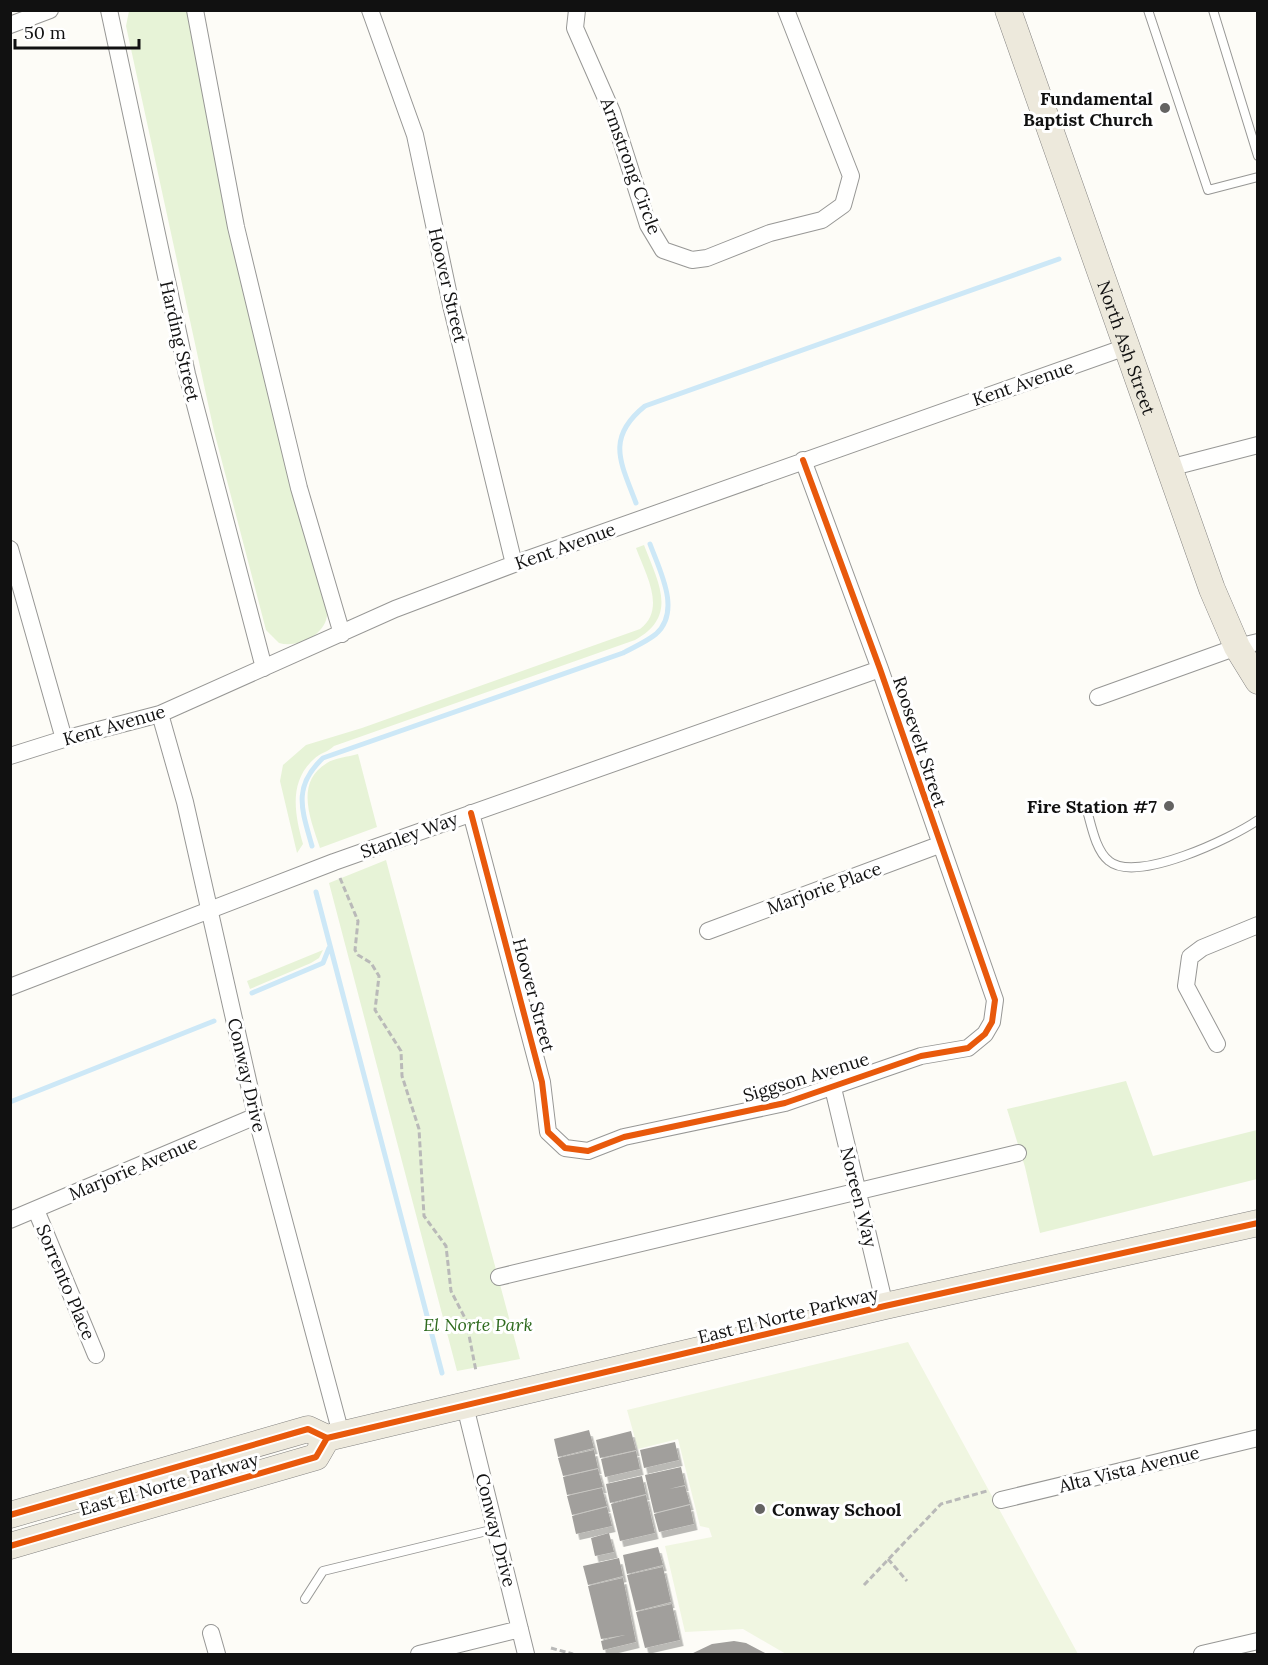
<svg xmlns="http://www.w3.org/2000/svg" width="1268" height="1665" viewBox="0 0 1268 1665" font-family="Lora,serif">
	<defs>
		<filter id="shadow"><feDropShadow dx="3.5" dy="6" stdDeviation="0" flood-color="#0004"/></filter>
	</defs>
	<rect width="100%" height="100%" fill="#fdfcf7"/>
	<path fill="#e7f3d7" d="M187 10 327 610C330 632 300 649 279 643L266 630 214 431 126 26 129 11Z
		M644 545C658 582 679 616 635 640L334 746C328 752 320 753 314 759 288 782 295 815 303 844L297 853 280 781 283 765 306 745 362 728 640 629C667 609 645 573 636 548Z
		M358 754 377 827 320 848C311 820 294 783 327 763 334 758 348 757 358 754Z
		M386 860 520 1359 457 1371 329 883Z
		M323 950 319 958 311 963 250 989 247 981Z
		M1126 1081 1153 1156 1257 1130V1179L1040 1233 1025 1167 1007 1109Z"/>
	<path fill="#f0f6e1" d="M908 1342 1078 1654H786L743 1629 685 1632 665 1546 712 1537 709 1528 700 1526 678 1439 638 1449 627 1410Z"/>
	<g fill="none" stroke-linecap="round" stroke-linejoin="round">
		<path stroke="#cde8f7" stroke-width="5" d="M636 503C621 463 605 438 645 406L1059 259
			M312 846C302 810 292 787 323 758L623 653C634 647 646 642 656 634 682 611 659 569 650 544
			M316 892 442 1373
			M252 993 323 963 329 948
			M10 1102 214 1021"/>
	</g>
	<path fill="#a19f9c" filter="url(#shadow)" d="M589 1430 594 1448 558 1457 554 1439Z
		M631 1431 636 1450 600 1458 596 1440Z
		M675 1442 679 1460 644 1468 640 1450Z
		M594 1450 598 1468 563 1476 558 1458Z
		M636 1451 640 1469 605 1477 601 1459Z
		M681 1467 685 1485 669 1489 685 1486 690 1504 654 1513 645 1475Z
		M598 1469 603 1487 567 1495 563 1477Z
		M642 1476 646 1494 610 1503 606 1484Z
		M602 1488 607 1506 572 1515 567 1496Z
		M646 1495 655 1533 620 1541 611 1504Z
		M690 1505 694 1524 659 1532 654 1514Z
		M607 1507 612 1526 576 1534 572 1516Z
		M609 1533 614 1552 595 1556 591 1538Z
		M658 1547 663 1565 627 1574 623 1555Z
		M619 1558 623 1576 588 1585 583 1566Z
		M663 1567 671 1602 636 1611 627 1575Z
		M623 1578 636 1642 603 1650 601 1641 625 1635 601 1639 588 1586Z
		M672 1604 680 1640 645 1648 636 1612Z
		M734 1641 746 1643 767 1654H691L712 1644Z"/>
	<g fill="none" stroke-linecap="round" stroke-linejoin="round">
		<defs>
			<path id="service" d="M1148 10 1208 190 1258 177
				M1213 10 1258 156
				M1086 807C1091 823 1095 850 1109 861 1136 884 1232 838 1258 820
				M305 1599 323 1571 495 1529"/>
			<path id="minor" d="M109 10 187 374 264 668
				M195 10 236 227 299 488 342 634
				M370 10 415 135 451 305 514 564
				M577 10 575 28 612 112 648 225 663 250 692 260 707 258 770 233 822 220 843 205 851 176 786 10
				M10 25 50 10
				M1169 468 1258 445
				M10 549 64 739
				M1098 697 1237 647 1258 642
				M160 714 185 802 256 1116 341 1434
				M10 756 64 739 160 714 395 609 514 564 1126 347
				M471 813 542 1082 548 1132 565 1148 588 1151 624 1137 785 1103 921 1056 968 1048 985 1034 992 1022 995 1000 880 669 803 460
				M708 931 939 845
				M10 987 334 862 880 669
				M1217 1044 1186 986 1190 957 1202 948 1258 925
				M833 1088 885 1306
				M36 1210 96 1355
				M10 1220 256 1116
				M499 1277 1018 1153
				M465 1406 526 1654
				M1001 1500 1258 1438
				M211 1633 217 1654
				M419 1654 520 1629
				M1202 1654 1258 1641"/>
			<g id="primary">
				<path id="s1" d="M1008 10 1212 589 1237 647 1258 681"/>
				<path d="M10 1515 308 1429 327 1438 885 1306 1258 1223"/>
				<path d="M10 1546 316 1457 327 1438"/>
			</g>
		</defs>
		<use href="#service" stroke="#979795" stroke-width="10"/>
		<use href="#minor" stroke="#979795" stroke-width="18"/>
		<use href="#primary" stroke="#858482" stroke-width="27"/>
		<path stroke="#b9b9b8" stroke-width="3" stroke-dasharray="6 3" stroke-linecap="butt" d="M340 878 358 921 355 950 358 955 371 963 379 976 375 1010 401 1051 402 1076 419 1129 424 1216 446 1246 451 1291 466 1320 476 1371
			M888 1559 907 1581
			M864 1585 941 1504 987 1491
			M551 1648 573 1654"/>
		<use href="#service" stroke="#fffffe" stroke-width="8"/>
		<use href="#minor" stroke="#fffffe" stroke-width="16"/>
		<use href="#primary" stroke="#ede9dc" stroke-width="26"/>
		<defs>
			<path id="cycleway" d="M471 813 542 1082 548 1132 565 1148 588 1151 624 1137 785 1103 921 1056 968 1048 985 1034 992 1022 995 1000 880 669 803 460
				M10 1515 308 1429 327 1438 885 1306 1258 1223
				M10 1546 316 1457 327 1438"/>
		</defs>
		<use href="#cycleway" stroke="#fff" stroke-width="10"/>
		<use href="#cycleway" stroke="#e8590c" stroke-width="6"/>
	</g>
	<g fill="#646362" stroke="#fff" stroke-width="2">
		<circle cx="1165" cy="108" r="6"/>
		<circle cx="1169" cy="806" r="6"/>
		<circle cx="760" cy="1509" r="6"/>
	</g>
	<g text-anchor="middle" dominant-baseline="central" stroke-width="6" stroke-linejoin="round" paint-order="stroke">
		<g font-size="18" font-weight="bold" fill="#111" stroke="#fff" text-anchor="end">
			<text x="1153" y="98">Fundamental<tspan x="1153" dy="21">Baptist Church</tspan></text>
			<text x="1157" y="806">Fire Station #7</text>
			<text x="772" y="1509" text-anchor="start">Conway School</text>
		</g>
		<g font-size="18" fill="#111" stroke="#fff">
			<text transform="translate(631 166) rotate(70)">Armstrong Circle</text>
			<text transform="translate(448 285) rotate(77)">Hoover Street</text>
			<text transform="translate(180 341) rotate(77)">Harding Street</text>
			<text stroke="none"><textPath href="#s1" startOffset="358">North Ash Street</textPath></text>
			<text transform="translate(1023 383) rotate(-19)">Kent Avenue</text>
			<text transform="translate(565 546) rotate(-20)">Kent Avenue</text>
			<text transform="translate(114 725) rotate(-16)">Kent Avenue</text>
			<text transform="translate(920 742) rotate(72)">Roosevelt Street</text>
			<text transform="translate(409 835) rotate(-20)">Stanley Way</text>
			<text transform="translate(824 888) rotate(-20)">Marjorie Place</text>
			<text transform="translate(534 995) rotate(75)">Hoover Street</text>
			<text transform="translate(247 1075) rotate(77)">Conway Drive</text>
			<text transform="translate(806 1077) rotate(-17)">Siggson Avenue</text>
			<text transform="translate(133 1168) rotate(-23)">Marjorie Avenue</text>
			<text transform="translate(859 1197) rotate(76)">Noreen Way</text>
			<text transform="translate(66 1282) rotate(67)">Sorrento Place</text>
			<text transform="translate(788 1315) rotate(-14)">East El Norte Parkway</text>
			<text transform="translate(1129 1469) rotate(-14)">Alta Vista Avenue</text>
			<text transform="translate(169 1484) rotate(-16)">East El Norte Parkway</text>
			<text transform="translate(496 1530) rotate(76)">Conway Drive</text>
		</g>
		<g font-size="18" font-style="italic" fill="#2f6b1f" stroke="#fff">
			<text x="478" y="1324">El Norte Park</text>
		</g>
	</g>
	<rect width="1268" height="1665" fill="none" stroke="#111111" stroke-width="24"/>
	<path d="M15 39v9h124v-9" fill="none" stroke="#111111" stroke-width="3"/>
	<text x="24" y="39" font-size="18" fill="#111111" stroke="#ffffff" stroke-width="4.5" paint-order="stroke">50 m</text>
</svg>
